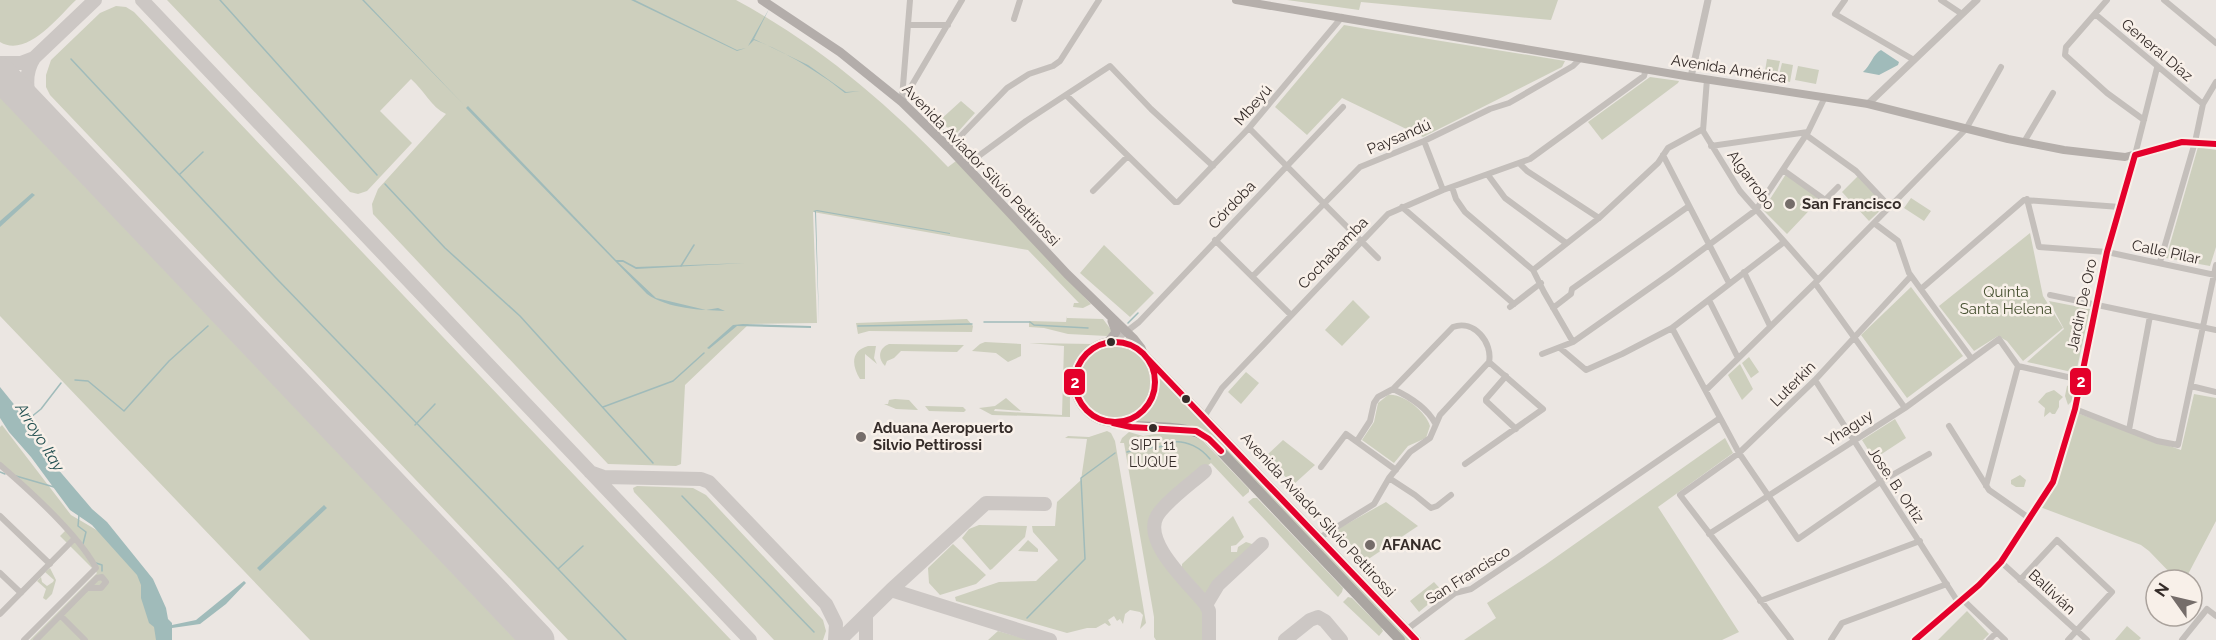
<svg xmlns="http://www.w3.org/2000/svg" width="2216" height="640" viewBox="0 0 2216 640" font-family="Raleway,sans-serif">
	<rect width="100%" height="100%" fill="#ebe6e2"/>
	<path fill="#cdcfbd" d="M0 0H76C58 17 27 58 0 42Z
		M167 0H736C816 43 886 102 948 167L956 161 1091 304 1083 308 1073 307 1074 303H1079L1028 250 813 212 817 323 749 324 685 385 681 464 676 466 608 464 373 214 372 204 378 189 446 114C431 107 424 90 411 79L380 111 412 143 367 191 358 194 350 192Z
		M1287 0H1558L1551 20 1361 2 1359 10Z
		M116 6 126 7 134 12 731 640H568L50 95 46 87V75L51 60 100 13Z
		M1344 25 1367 29 1565 61 1562 67 1423 137 1342 98 1307 135 1275 107Z
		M1767 59 1780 61 1776 79 1764 77Z
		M1782 63 1793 65 1790 82 1778 79Z
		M1798 66 1819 70 1816 84 1795 80Z
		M1650 77 1679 81 1678 83 1602 140 1588 122Z
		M0 97 516 640H310L0 316Z
		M961 101 975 113 956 134 939 121Z
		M2198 147 2216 150V247L2210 266 2166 258Z
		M1786 174 1820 199 1787 234 1763 210Z
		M1858 176 1886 205 1869 221 1842 192Z
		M1911 198 1931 211 1924 221 1904 208Z
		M2030 233 2043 296 2063 328 2023 361 2007 341 1998 336 1974 351 1939 306Z
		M1104 245 1154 293 1130 317 1080 273Z
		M1911 287 1963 356 1907 398 1861 335Z
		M1353 300 1370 317 1342 346 1325 330Z
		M2049 301 2090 309 2076 373 2027 362 2064 329Z
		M1067 316V318L1103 319 1112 331 1107 336 1068 334 1044 328 1029 327V321L1066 322Z
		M967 319 973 326 972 332 869 331 858 334 856 323Z
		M985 342 1021 344V356L1008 362 996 353 972 351 980 344Z
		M1029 343 1093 344C1068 364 1070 388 1070 417L992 415 979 408 995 406 1006 398 1021 411 995 409 994 411 1062 415 1064 346Z
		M889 344 964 345 957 352 901 351 894 358 887 361 885 366C877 358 879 348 889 344Z
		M1077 383a37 37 0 1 1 74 0a37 37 0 1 1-74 0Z
		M868 346H876L874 358 877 364 865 354V379H860C852 366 850 351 868 346Z
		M1749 357 1759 372 1751 378 1742 363Z
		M1740 364 1753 389 1742 400 1728 375Z
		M1156 371 1412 640H1404L1206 432C1186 420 1154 424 1130 423 1151 412 1161 394 1156 371Z
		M1246 372 1259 383 1241 404 1228 392Z
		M2071 384 2076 388 2072 401 2068 405 2065 396 2067 386Z
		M2054 390 2063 397 2059 401V407L2055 414H2052L2050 412 2044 417 2045 408 2038 402 2046 393Z
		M2194 394 2216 398V521L2185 580H2177L2149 551 2141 545 2040 507 2055 486 2077 413 2181 450Z
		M1388 395C1403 393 1426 412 1430 426L1426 438 1408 446 1394 463 1362 440 1374 422 1378 403Z
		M895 399 909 400 918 410 896 409 884 404H888L889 400Z
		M925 406 963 407 966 410 964 412 929 411Z
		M1895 419 1906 438 1874 459 1862 440Z
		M2 425 71 515 105 535 142 576 165 640H30L97 573 60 536 67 529 0 464V427Z
		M1107 431 1111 433 1115 441 1146 623 1140 629 1143 615 1140 612 1130 610 1125 614 1123 624 1120 619 1117 621 1114 616 1108 620 1111 625 1109 626 1105 623 1096 628H1087L1067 633 956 601 955 597 999 582 1036 581 1058 560 1033 532 1032 526H1055L1057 502 1081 480 1087 439 1065 438 1068 436 1089 437Z
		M1129 432 1143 436 1161 433 1185 434 1202 440 1249 489V492L1243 497 1211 463 1194 475 1152 514C1143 554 1185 577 1202 607 1206 616 1205 630 1205 640H1156L1154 637V617L1124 443H1120L1122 438Z
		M1725 438 1733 453 1658 507 1739 632 1722 640H1464L1496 618 1487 603 1545 565Z
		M1283 440 1315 465 1293 485 1266 456Z
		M2020 475 2026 480 2024 487H2016L2011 484V480Z
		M637 486 693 488 706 495 823 620 826 631 823 640H774L634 492 633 488Z
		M1253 498H1257L1343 588 1342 592 1338 597 1248 502Z
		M1386 502 1418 526 1367 560 1336 530Z
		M1233 516 1244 537 1236 545 1231 546V552H1237L1238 547 1246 542 1252 544V548L1217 581 1207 596 1182 568V564Z
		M979 525 1027 526 1025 537 992 569 990 570 962 538 969 529Z
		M1028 540 1038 549V552L1018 551Z
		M953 544 986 575 976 584 940 595 929 583 928 568Z
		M50 568 56 580 52 594 46 600 43 598 46 589 37 581 41 577 42 582 47 586 53 582 54 580 45 572Z
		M1434 582 1443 592 1419 612 1410 601Z
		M1348 597 1352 598 1381 627 1383 631 1379 636 1343 602Z
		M1967 611 1989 634 1983 640H1938Z
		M2127 626 2141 638 2139 640H2115Z
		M998 631 1030 640H988Z"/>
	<path fill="#a0bbba" d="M362 0H364L464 105Z
		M631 0H635L737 50 746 48 737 51Z
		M769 9 754 39 808 65 846 92 860 91 845 93C824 75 781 49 754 40L748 46Z
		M1881 50 1899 62 1898 65 1879 75 1863 72C1871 65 1873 54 1881 50Z
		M468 106 616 260H623L636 267 745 263 636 269 623 262H618L656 298 706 310 718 308 725 311C702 310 668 309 647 294L466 108Z
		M32 193 35 195 0 227V221Z
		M817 210 950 233V234L816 211 819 324 815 212 813 211Z
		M743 324 811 326V328L737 326 709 349 707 348 733 325Z
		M0 387 17 408 51 461 92 509 107 522 153 579 166 608 168 619 172 623V640H156L154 627 149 623 141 598V585L137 575 92 525 70 510 31 457 9 432 0 418Z
		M324 505 327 508 260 571 257 568Z
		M244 581 246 583 226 604 200 624 172 628V625L196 620Z"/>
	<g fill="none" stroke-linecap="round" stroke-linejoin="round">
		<path stroke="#a0bbba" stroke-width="1.5" d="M220 0 377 175
			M71 59 275 277 558 569 583 546
			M922 110 952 138
			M180 174 203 152
			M385 184 445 248 520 316 653 463
			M681 266 694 245
			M984 322H1030L1034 325 1088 328
			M1128 323 1138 313
			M858 326 972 324
			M75 380 88 381 124 411 169 361 208 326
			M603 407 673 381 704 353
			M25 422 41 409 61 383
			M415 425 435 404
			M1127 452C1138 448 1148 448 1159 447 1164 446 1167 443 1172 442 1187 440 1201 448 1210 459
			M0 472 5 474
			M16 476 54 487
			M682 496 814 632
			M79 515 78 526 86 532 83 544
			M96 563 102 565V571
			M558 569 626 640
			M1027 618 1085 559 1081 478 1115 453"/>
		<path stroke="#ccc7c4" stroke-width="14" d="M142 0 750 640
			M34 58 95 0
			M0 63H21L34 58C24 73 27 91 31 107
			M1205 471C1193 482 1165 502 1157 516 1142 543 1191 585 1206 605L1209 611V640
			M590 472 604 477 701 479 709 482 826 604 836 624 835 640
			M891 590 986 503 1045 504
			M1206 605 1218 585 1262 544
			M840 640 891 590 1050 640
			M866 640V615
			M1285 640 1310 620 1318 617 1325 621 1341 640"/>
		<path stroke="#ccc7c4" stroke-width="33" d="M0 74 538 640"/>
		<path stroke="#c4bfbb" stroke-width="6" d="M1845 0 1835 14 1914 60
			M1941 0 1962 14
			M2107 0 2066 47 2065 55 2107 93 2144 120
			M2164 0 2216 43
			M2095 14 2203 104
			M1014 19 1020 0
			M909 25H948
			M1707 79 1703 131 1740 191 1818 280
			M1066 95 1175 202H1178L1249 128 1342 17
			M902 98 910 0
			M902 102 962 0
			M1249 128 1378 258
			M1806 135 1856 171 1890 207
			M1424 141 1443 190
			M2024 142 2053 93
			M1711 146 1808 132
			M949 148 1007 88 1029 74 1053 66 1060 61 1099 0
			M1663 155 1729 283
			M2135 155 2157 68
			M1520 164 1527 171 1599 218
			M965 166 1026 121 1110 66 1151 109 1213 166
			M1783 170 1825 200 1838 187
			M1488 175 1505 198 1566 243
			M1452 187 1456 199 1465 212 1533 270 1544 292 1573 342
			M1093 191 1128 156
			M2027 199 2039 247 2107 252 2215 275
			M1402 207 1514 304
			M1874 223 1898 241 1909 273 1971 358
			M1215 240 1291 315
			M2160 262 2195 142 2203 104 2216 82
			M1533 270 1599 218 1658 163 1668 148 1703 129
			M1744 272 1770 326
			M1253 276 1360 167 1424 141 1490 109 1509 103 1573 66 1581 58
			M1815 283 1905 408
			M1921 289 2024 200 2120 207
			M2050 295 2216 330
			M1709 300 1738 358
			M1510 307 1541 283
			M1553 308 1571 294 1572 289 1689 206
			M1672 328 1739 453 1798 539 1880 482 1929 454
			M1113 342 1139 322 1343 107
			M1560 348 1586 370 1622 354 1672 328 1784 242
			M1542 354 1573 342 1671 273 1756 210 1808 132 1825 97
			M1506 376 1486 399V401L1516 429
			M1815 380 1958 602
			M2191 386 2216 392
			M1393 389C1408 396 1427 408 1435 423
			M1706 390 1818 280 1966 129 2001 67
			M2075 409 2157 441 2178 445 2216 265
			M1204 417 1222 388 1388 214 1443 190 1530 159 1644 76 1646 69
			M1949 426 1989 490 2029 518
			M2129 430 2150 316
			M1465 464 1543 409 1489 362
			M0 465C29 490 78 534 96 568L24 640
			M1321 467 1346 434 1396 470
			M1389 478 1415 495 1431 508 1437 506 1451 495
			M1986 486 2018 366
			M0 516 50 564
			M1709 534 1905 408 1999 339 2018 366 2081 380
			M1319 538 1374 504 1389 478 1410 452 1430 438 1440 415 1489 362C1493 343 1474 319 1453 327L1393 389 1378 397 1374 403 1370 421 1357 441
			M2001 562 2087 640
			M0 573 21 593
			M2020 580 2057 540 2112 592 2068 640
			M1962 599 2005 640
			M1760 601 1920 541
			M0 614 74 539
			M61 616 85 640
			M1406 630 1455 593 1471 589 1517 558 1720 418
			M36 640 97 578 102 577 106 582 101 588H88
			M1791 640 1680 495 1739 453 1815 380 1911 276
			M1831 640 1842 623 1947 584
			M1989 640 1997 632
			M2182 640 2207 609 2216 616"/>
		<path stroke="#c4bfbb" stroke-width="7" d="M1691 77 1708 0
			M1868 104 1977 0
			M1915 640 1979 585 2001 562 2053 482 2075 409 2107 252 2135 155"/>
		<path stroke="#b5afab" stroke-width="8" d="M1236 0 1691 77 1868 104 2008 139 2064 150 2125 157 2182 142 2216 144"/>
		<path stroke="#b3adaa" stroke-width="9" d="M762 0 840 52 902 102 949 148 1067 274 1134 339 1141 348 1143 353
			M1108 342 1116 332 1112 321"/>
		<path stroke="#aaa5a1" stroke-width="10" d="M1075 382a40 40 0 1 1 80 0a40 40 0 1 1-80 0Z
			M1147 358 1416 640
			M1113 423C1143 430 1186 422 1209 439L1400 640"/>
		<defs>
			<path id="bus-1" d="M1075 382a40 40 0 1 1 80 0a40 40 0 1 1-80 0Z
				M1147 358 1416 640
				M1113 423 1131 427 1196 431 1209 439 1221 451
				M1915 640 1979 585 2001 562 2053 482 2075 409 2107 252 2135 155 2182 142 2216 144"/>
		</defs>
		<use href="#bus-1" stroke="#f8f0e9" stroke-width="10"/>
		<use href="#bus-1" stroke="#e4002b" stroke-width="6"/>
	</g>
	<g fill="#756d6a" stroke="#f8f0e9" stroke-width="2">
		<circle cx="1790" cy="204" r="6"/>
		<circle cx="861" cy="437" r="6"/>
		<circle cx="1370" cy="545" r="6"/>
	</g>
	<g fill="#352c29" stroke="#f8f0e9" stroke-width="2">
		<circle cx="1111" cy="342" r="5"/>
		<circle cx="1186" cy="399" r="5"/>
		<circle cx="1153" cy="428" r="5"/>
	</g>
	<g text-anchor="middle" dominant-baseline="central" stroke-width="5" stroke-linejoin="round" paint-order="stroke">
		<g font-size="14" fill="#352c29" stroke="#f8f0e9">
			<text x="1153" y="445">SIPT 11<tspan x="1153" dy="17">LUQUE</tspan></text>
		</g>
		<g font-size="15" fill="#352c29" stroke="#f8f0e9">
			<text transform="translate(2157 50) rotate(40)">General Díaz</text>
			<text transform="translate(1729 69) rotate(9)">Avenida América</text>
			<text transform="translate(1253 105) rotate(-49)">Mbeyú</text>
			<text transform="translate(1399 137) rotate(-23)">Paysandú</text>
			<text transform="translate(981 165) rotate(46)">Avenida Aviador Silvio Pettirossi</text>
			<text transform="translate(1751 180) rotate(54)">Algarrobo</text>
			<text transform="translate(1232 205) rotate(-46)">Córdoba</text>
			<text transform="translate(2166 252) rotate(12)">Calle Pilar</text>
			<text transform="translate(1333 253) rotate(-46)">Cochabamba</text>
			<text transform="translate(2082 305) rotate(-78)">Jardin De Oro</text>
			<text transform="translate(1793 384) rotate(-45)">Luterkin</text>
			<text transform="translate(1849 428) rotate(-33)">Yhaguy</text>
			<text transform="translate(1896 485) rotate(56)">Jose. B. Ortiz</text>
			<text transform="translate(1318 515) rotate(47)">Avenida Aviador Silvio Pettirossi</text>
			<text transform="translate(1468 575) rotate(-32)">San Francisco</text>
			<text transform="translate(2052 592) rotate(43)">Ballivián</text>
		</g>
		<g font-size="15" font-weight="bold" fill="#352c29" stroke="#f8f0e9" text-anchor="start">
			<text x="1802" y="204">San Francisco</text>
			<text x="873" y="428">Aduana Aeropuerto<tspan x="873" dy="17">Silvio Pettirossi</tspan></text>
			<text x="1382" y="545">AFANAC</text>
		</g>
		<g font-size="15" fill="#465030" stroke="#f8f0e9">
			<text x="2006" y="292">Quinta<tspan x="2006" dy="17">Santa Helena</tspan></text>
		</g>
		<g font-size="16" font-style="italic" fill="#235152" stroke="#f8f0e9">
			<text transform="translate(40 437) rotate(58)">Arroyo Itay</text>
		</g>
	</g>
	<g stroke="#f8f0e9" stroke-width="2">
		<rect x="2069" y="367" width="23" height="29" rx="6" fill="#e4002b"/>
		<rect x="1063" y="368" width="23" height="28" rx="6" fill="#e4002b"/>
	</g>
	<g font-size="16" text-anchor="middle" font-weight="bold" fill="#fff">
		<text x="2081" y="387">2</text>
		<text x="1075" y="388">2</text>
	</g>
	<g transform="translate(2174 598) rotate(304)"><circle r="28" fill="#f8f0e9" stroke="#aaa29c" stroke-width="1.5"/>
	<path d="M0-4.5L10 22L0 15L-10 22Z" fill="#756d6a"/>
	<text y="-9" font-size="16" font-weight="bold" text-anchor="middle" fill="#352c29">N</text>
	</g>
</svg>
